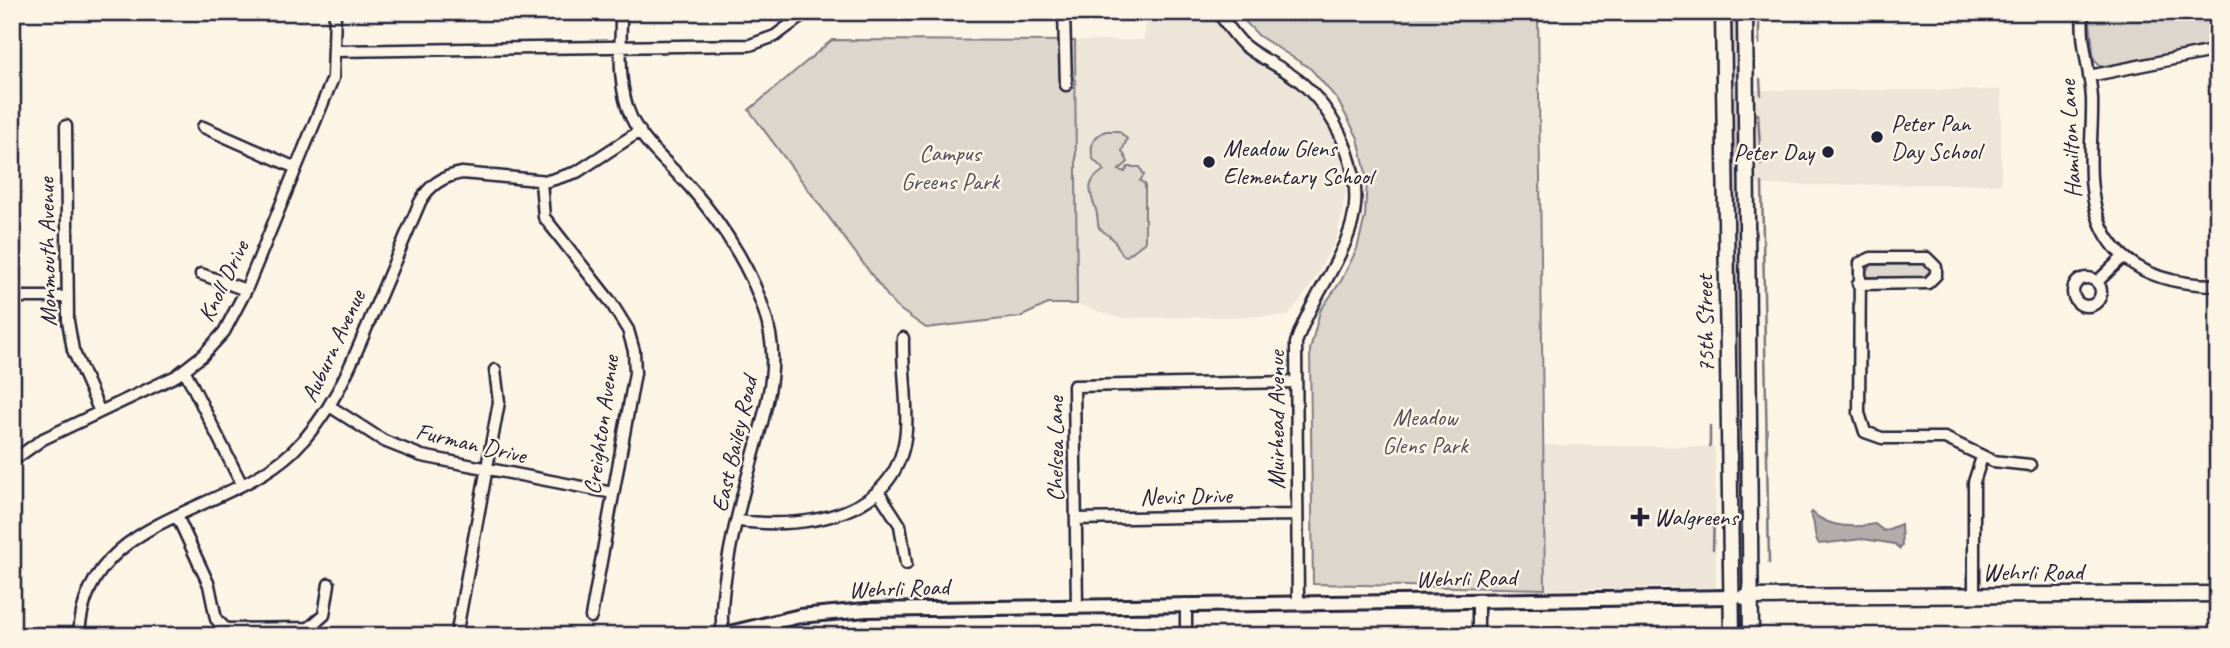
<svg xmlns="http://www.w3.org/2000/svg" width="2230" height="648" viewBox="0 0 2230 648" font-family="Caveat,sans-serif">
	<rect width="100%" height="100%" fill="#fcf5e5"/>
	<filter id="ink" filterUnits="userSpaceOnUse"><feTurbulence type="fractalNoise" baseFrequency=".0143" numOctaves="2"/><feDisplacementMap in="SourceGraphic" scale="14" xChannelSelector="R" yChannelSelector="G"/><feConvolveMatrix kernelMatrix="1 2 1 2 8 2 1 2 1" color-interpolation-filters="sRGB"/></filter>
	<g filter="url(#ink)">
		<path fill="#ece5d8" d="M1149 12H1213L1242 51 1283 76 1308 98 1334 136 1340 152 1346 191 1337 237 1309 289 1287 316 1119 318 1077 304 1075 41 1143 40Z
			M1751 90H2001V184L1754 185Z
			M1541 445 1715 447 1716 587 1545 589Z"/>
		<path fill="#dcd6cc" stroke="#7f7c84" stroke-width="2" d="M1236 12H1538L1545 589 1313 584 1310 350 1320 311 1341 281 1357 249 1365 217 1367 178 1358 138 1337 99 1311 69 1259 36Z
			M1729 12H1739L1745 576 1742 572 1741 486 1735 399Z
			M2089 12H2218V44L2101 67 2094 60Z
			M832 40 1075 41 1077 304H1048L1020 317 926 328 895 306 749 110Z
			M1106 131H1119L1127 139 1122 151 1128 162 1119 170 1125 172 1128 167H1140L1144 175 1140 181 1145 184V242L1127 256 1123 255 1113 239 1099 228C1097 222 1098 216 1096 210 1090 192 1084 183 1104 170L1093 159C1089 145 1093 136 1106 131Z
			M1925 264 1930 271 1924 277H1869L1864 273 1871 265Z"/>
		<path fill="#b2adab" stroke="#78757e" stroke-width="2" d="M1812 512C1828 528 1856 528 1875 524L1884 531 1901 524 1902 546 1900 549 1895 544 1863 539 1819 544C1812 535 1817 523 1810 514Z"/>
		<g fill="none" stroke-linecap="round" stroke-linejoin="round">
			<path stroke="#78757e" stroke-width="2.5" d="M1759 12V44
				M1760 79 1761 95
				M1758 114 1761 164
				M1762 183 1769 563
				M1710 426V446
				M1713 549 1714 516
				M1757 632 1770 636"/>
			<defs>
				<path id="minor" d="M621 12C621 46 617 86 631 117 644 145 669 164 689 186 724 225 760 281 770 334 777 370 767 403 758 438 744 489 716 585 723 636
					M1064 12 1066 85
					M1218 12C1226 23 1235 37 1245 46 1262 60 1286 68 1303 84 1341 119 1368 181 1349 233 1335 272 1309 303 1296 343L1298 603
					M2083 12C2080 41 2090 69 2092 98 2093 128 2088 159 2092 189 2100 262 2153 285 2218 285
					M335 51 750 45 775 36 807 12
					M2089 76 2218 50
					M66 126 68 321 73 350 100 412
					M203 127 296 168
					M541 182 544 217 610 301 628 330 634 351 635 373 591 617
					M201 274 246 290
					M2073 292a14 14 0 1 1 28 0a14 14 0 1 1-28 0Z
					M2097 282 2123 257
					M1858 284 1928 283 1936 275V267L1927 258H1871L1860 263 1859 413 1865 432 1882 438H1945L1993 461 2030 465
					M12 297H66
					M185 371 242 485
					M331 407 384 441 422 456 613 493
					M12 461 43 439 176 376 203 355 224 332 246 290 333 78 335 12
					M878 491 900 525 906 564
					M177 516 209 585 216 619 226 629 309 628 324 615 329 584
					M1076 519 1296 515
					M738 521C807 529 899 517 906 430 908 400 902 368 903 338
					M1974 595V482L1982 457
					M1186 604V636
					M1077 606 1074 386 1295 382
					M79 636C84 515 223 517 293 451 333 412 351 365 372 315 388 277 404 239 420 202 429 185 444 176 462 173L548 181 577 172 640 131
					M456 636 499 402 495 370
					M1478 636V601"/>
				<path id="tertiary" d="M717 636 800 616 866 610 1732 597"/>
				<path id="secondary" d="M1723 12 1732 636
					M1745 12 1751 636
					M1744 597 2218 594"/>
			</defs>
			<use href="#minor" stroke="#22223b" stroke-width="15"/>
			<use href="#tertiary" stroke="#22223b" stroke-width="18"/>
			<use href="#secondary" stroke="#22223b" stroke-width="19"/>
			<use href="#minor" stroke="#fcf5e5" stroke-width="10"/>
			<use href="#tertiary" stroke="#fcf5e5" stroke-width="12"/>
			<use href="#secondary" stroke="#fcf5e5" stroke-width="14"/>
		</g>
	</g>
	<g fill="#22223b" stroke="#fcf5e5" stroke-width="2.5">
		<circle cx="1877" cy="137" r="7"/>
		<circle cx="1828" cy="152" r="7"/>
		<circle cx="1209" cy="162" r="7"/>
		<path d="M1636.5 506.5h7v7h7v7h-7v7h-7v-7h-7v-7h7z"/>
	</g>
	<g text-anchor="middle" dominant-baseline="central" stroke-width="5" stroke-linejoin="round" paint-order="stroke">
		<g font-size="24" fill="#22223b" stroke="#fcf5e5" text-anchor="start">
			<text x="1891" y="123">Peter Pan<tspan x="1891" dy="28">Day School</tspan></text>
			<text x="1223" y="148">Meadow Glens<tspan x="1223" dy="28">Elementary School</tspan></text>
			<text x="1814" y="152" text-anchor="end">Peter Day</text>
			<text x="1654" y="517">Walgreens</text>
		</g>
		<g font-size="24" fill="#22223b" stroke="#fcf5e5">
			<text transform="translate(2070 139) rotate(-93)">Hamilton Lane</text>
			<text transform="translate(47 252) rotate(-91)">Monmouth Avenue</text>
			<text transform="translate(223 281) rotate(-64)">Knoll Drive</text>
			<text transform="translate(1705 324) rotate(-91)">75th Street</text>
			<text transform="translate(333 346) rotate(-65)">Auburn Avenue</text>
			<text transform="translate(1276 420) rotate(-90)">Muirhead Avenue</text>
			<text transform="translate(601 425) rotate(-82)">Creighton Avenue</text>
			<text transform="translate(471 443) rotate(13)">Furman Drive</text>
			<text transform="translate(734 444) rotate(-77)">East Bailey Road</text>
			<text transform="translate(1055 449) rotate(-90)">Chelsea Lane</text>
			<text transform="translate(1186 496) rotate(-1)">Nevis Drive</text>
			<text x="2033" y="572">Wehrli Road</text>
			<text transform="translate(1466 578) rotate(-1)">Wehrli Road</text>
			<text transform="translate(899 588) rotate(-2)">Wehrli Road</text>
		</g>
		<g font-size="24" fill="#504f5f" stroke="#fcf5e5">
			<text x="950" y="153">Campus<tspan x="950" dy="28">Greens Park</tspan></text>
			<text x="1425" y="417">Meadow<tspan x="1425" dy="28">Glens Park</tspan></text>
		</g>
	</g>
	<rect width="2230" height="648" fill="none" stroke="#fcf5e5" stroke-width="42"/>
	<rect x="21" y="21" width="2188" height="606" fill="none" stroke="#22223b" stroke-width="2.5" filter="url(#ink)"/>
</svg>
